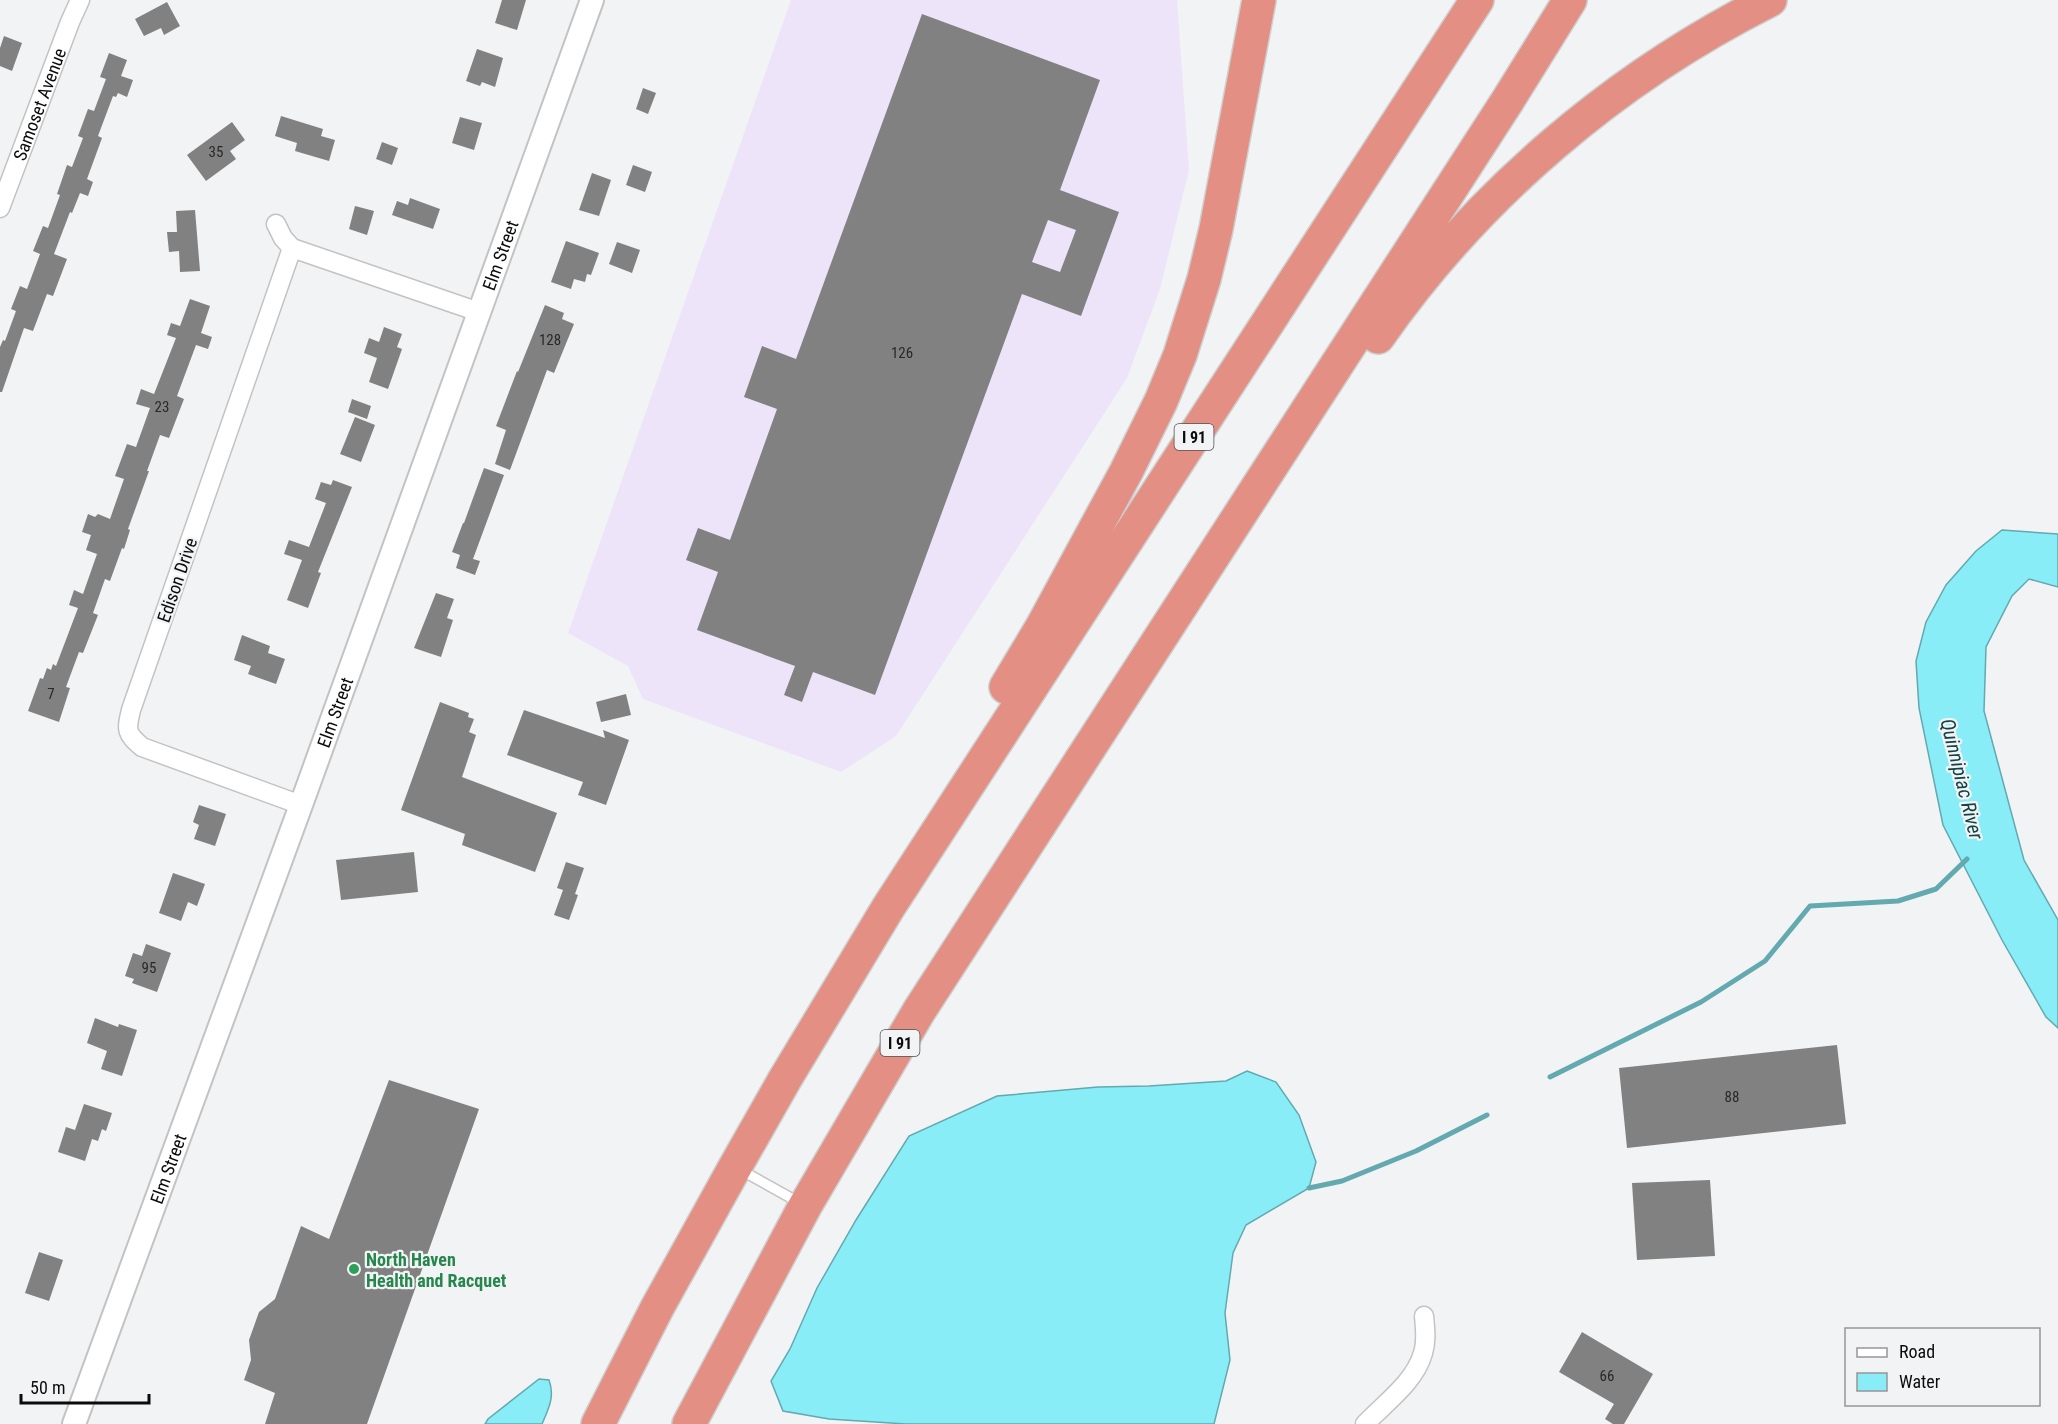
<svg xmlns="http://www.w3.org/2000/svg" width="2058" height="1424" viewBox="0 0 2058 1424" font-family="'Roboto Condensed',sans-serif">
	<rect width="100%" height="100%" fill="#f2f3f4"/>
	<path fill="#ede4fa" d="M791 0H1177L1189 170 1160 289 1127 378 896 736 841 772 643 699 628 666 568 633Z"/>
	<path fill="#88edf7" stroke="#62a9b0" stroke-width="1.5" d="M2002 530 2058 534V587L2029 579 2012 596 1986 647 1984 711 2024 860 2058 920V1028L2046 1017 2002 940 1943 825 1919 708 1916 661 1926 622 1946 585 1976 551Z
		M1247 1071 1276 1082 1299 1115 1316 1162 1309 1188 1246 1225 1233 1253 1225 1313 1230 1360 1214 1424H906L829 1419 783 1411 771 1381 790 1349 817 1288 856 1220 909 1136 997 1096 1098 1087 1149 1086 1226 1081Z
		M539 1379 549 1380C555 1396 549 1408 542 1424H485L488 1419Z"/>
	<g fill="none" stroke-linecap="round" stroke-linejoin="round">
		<path stroke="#62a9b0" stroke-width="5" d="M1550 1077 1701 1002 1765 961 1810 906 1898 901 1936 889 1967 859
			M1309 1188 1342 1181 1416 1151 1487 1115"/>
	</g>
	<path fill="#828181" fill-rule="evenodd" d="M502 0H526L517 30 495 23Z
		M167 2 180 26 164 35 161 28 144 36 135 19Z
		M922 14 1100 80 1060 190 1119 212 1081 316 1022 294 875 695 813 672 802 702 784 695 795 666 697 630 718 572 686 560 698 528 730 540 777 409 744 397 762 346 796 359ZM1048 220 1076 230 1060 272 1032 262Z
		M4 36 22 43 12 71 0 66V48Z
		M477 49 503 58 495 87 482 82 480 86 466 81Z
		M109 53 127 60 121 76 133 80 127 97 118 93 116 97 113 96 98 136 102 138 87 179 93 182 88 196 80 193 72 213 70 212 54 254 67 259 53 296 47 294 33 331 24 328 2 392H0V347L3 340 5 341 16 311 11 309 20 286 27 289 40 254 33 251 43 226 48 228 60 195 57 194 67 165 72 167 83 138 78 136 88 109 94 111 106 79 100 77Z
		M643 88 656 93 648 114 636 109Z
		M281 116 323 129 321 136 335 140 329 161 295 151 297 143 275 136Z
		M460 117 482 123 474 150 452 143Z
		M232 122 245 140 230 151 236 159 206 181 187 155Z
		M382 142 398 148 392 165 376 159Z
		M633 165 652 172 645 192 626 185Z
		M592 173 611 180 599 216 579 210Z
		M410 198 440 209 433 229 392 215 397 201 408 205Z
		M355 206 374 211 367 235 349 229Z
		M195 210 200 271 180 272 179 251 169 252 167 232H177L176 211Z
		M566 241 599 253 591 275 587 274 585 282 574 279 571 289 551 282Z
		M617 242 640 250 632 273 609 264Z
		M190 299 210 306 201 333 212 337 208 349 196 345 177 396 184 399 169 438 160 435 147 471H149L128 529 130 530 124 549 122 548 110 581 105 579 93 613 98 615 83 653 79 652 66 687 70 688 59 722 28 711 40 678 43 679 47 668 51 670 53 664 56 666 78 608 69 605 74 590 83 594 97 554 86 550 91 535 82 532 88 514 95 517 98 514 110 519 124 479 115 476 127 444 136 447 150 408 136 404 141 389 154 394 176 338 167 335 171 323 180 326Z
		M545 305 564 313 562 319 574 324 554 373 547 370 510 470 495 464 506 430 496 426 517 371 518 372Z
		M384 327 402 334 397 347 402 349 388 389 369 382 377 358 364 353 369 338 379 342Z
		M352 399 371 406 367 419 348 412Z
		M355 417 375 425 361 462 340 454Z
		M484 468 504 475 473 559 480 561 475 575 456 568 460 555 452 552 463 523H464Z
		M333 480 352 487 318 572 321 573 308 608 287 600 302 560 284 554 289 540 309 547 326 503 315 499 321 482 331 485Z
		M436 593 454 599 447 618 453 620 441 657 414 648Z
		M242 635 270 646 268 653 285 659 276 684 248 674 251 666 234 660Z
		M626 694 631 715 601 722 596 702Z
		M440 702 469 713 468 717 474 719 469 732 476 735 462 777 557 813 535 872 462 845 465 834 401 810Z
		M524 710 605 738 603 730 629 740 606 805 578 795 583 782 507 755Z
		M199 805 226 814 215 846 194 839 199 825 193 822Z
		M414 852 418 892 341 900 336 860Z
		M566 862 584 868 575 894 578 895 569 920 554 915 563 890 557 888Z
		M173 873 205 884 197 906 188 902 181 921 159 913Z
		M146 944 171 953 157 992 132 983 134 979 125 976 133 953 142 956Z
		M95 1018 118 1027 119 1024 137 1030 122 1076 101 1069 107 1051 87 1043Z
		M1837 1045 1846 1124 1627 1148 1619 1068Z
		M389 1080 479 1109 367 1424H265L275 1393 244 1380 251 1360 249 1340 259 1312 275 1299 301 1226 329 1239Z
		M84 1104 112 1113 106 1131 102 1129 98 1141 92 1139 85 1161 58 1152 66 1127 75 1130Z
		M1710 1180 1715 1256 1637 1260 1632 1183Z
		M39 1252 63 1260 49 1301 25 1293Z
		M1582 1332 1653 1374 1624 1424H1613L1605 1419 1614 1404 1559 1372Z"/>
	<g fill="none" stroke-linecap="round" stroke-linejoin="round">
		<defs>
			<path id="service" d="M739 1169 800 1203"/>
			<g id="minor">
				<path id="s1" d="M0 208 70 22 80 0"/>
				<path d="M276 224 283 238 292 248 479 312"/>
				<path d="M292 248 131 710C126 731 126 733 142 747L301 805"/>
				<path d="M1365 1424C1385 1403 1415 1382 1423 1353 1427 1340 1425 1328 1424 1316"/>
			</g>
			<g id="tertiary">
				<path id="s2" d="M74 1424 301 805 592 0"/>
			</g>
			<path id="motorway" d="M1378 337C1477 195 1615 78 1770 0
				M1006 687 1042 627 1126 472 1161 401 1180 355 1204 279 1216 229 1259 0
				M598 1424 657 1308 735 1167 785 1079 888 908 1477 0
				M689 1424 805 1206 919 1011 1508 100 1570 0"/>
		</defs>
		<use href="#service" stroke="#c3c3c4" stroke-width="12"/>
		<use href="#minor" stroke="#c3c3c4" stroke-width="21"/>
		<use href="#tertiary" stroke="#c3c3c4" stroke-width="26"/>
		<use href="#motorway" stroke="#cecece" stroke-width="36"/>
		<use href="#service" stroke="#fff" stroke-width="9"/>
		<use href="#minor" stroke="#fff" stroke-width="18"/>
		<use href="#tertiary" stroke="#fff" stroke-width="22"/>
		<use href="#motorway" stroke="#e38f83" stroke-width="33"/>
	</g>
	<circle fill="#2e9e5b" stroke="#f2f3f4" stroke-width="2" cx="354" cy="1269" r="6"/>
	<g text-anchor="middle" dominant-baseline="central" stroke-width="4.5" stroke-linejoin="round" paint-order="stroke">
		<g font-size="15" fill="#292829">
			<text x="216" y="152">35</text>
			<text x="550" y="340">128</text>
			<text x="902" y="353">126</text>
			<text x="162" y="407">23</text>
			<text x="51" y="694">7</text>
			<text x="149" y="968">95</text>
			<text x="1732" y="1097">88</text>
			<text x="1607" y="1376">66</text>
		</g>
		<g fill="#f2f3f4" stroke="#505152" stroke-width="1.5">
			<rect x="1174.5" y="424" width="39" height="26" rx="4.5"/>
			<rect x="880.5" y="1030" width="39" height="26" rx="4.5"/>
		</g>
		<g font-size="16" font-weight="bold" fill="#0b0b0c">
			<text x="1194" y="437">I 91</text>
			<text x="900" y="1043">I 91</text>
		</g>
		<g font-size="18" fill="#0b0b0c" stroke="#f2f3f4">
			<text stroke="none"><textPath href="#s1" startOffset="111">Samoset Avenue</textPath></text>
			<text stroke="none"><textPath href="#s2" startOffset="1244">Elm Street</textPath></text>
			<text transform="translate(177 580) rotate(-71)">Edison Drive</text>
			<text stroke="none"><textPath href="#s2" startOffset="758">Elm Street</textPath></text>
			<text stroke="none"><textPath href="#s2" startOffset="272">Elm Street</textPath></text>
		</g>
		<g font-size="18" font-weight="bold" fill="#27864d" stroke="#f2f3f4" text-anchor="start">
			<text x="366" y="1259">North Haven<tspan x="366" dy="21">Health and Racquet</tspan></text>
		</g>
		<g font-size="20" font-style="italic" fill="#134347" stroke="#f2f3f4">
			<text transform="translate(1962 779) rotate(76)">Quinnipiac River</text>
		</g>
	</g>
	<rect x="1845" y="1328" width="195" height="78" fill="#f2f3f4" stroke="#969697" stroke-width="1.5"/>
	<rect x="1857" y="1348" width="30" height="9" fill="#ffffff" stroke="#969697" stroke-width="1.5"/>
	<text x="1899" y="1358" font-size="18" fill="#0b0b0c">Road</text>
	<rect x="1857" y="1373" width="30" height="18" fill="#88edf7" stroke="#969697" stroke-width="1.5"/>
	<text x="1899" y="1388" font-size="18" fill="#0b0b0c">Water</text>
	<path d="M21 1394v9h128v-9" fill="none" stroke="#0b0b0c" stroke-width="3"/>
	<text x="30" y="1394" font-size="18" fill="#0b0b0c" stroke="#f2f3f4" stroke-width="4.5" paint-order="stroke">50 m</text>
</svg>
